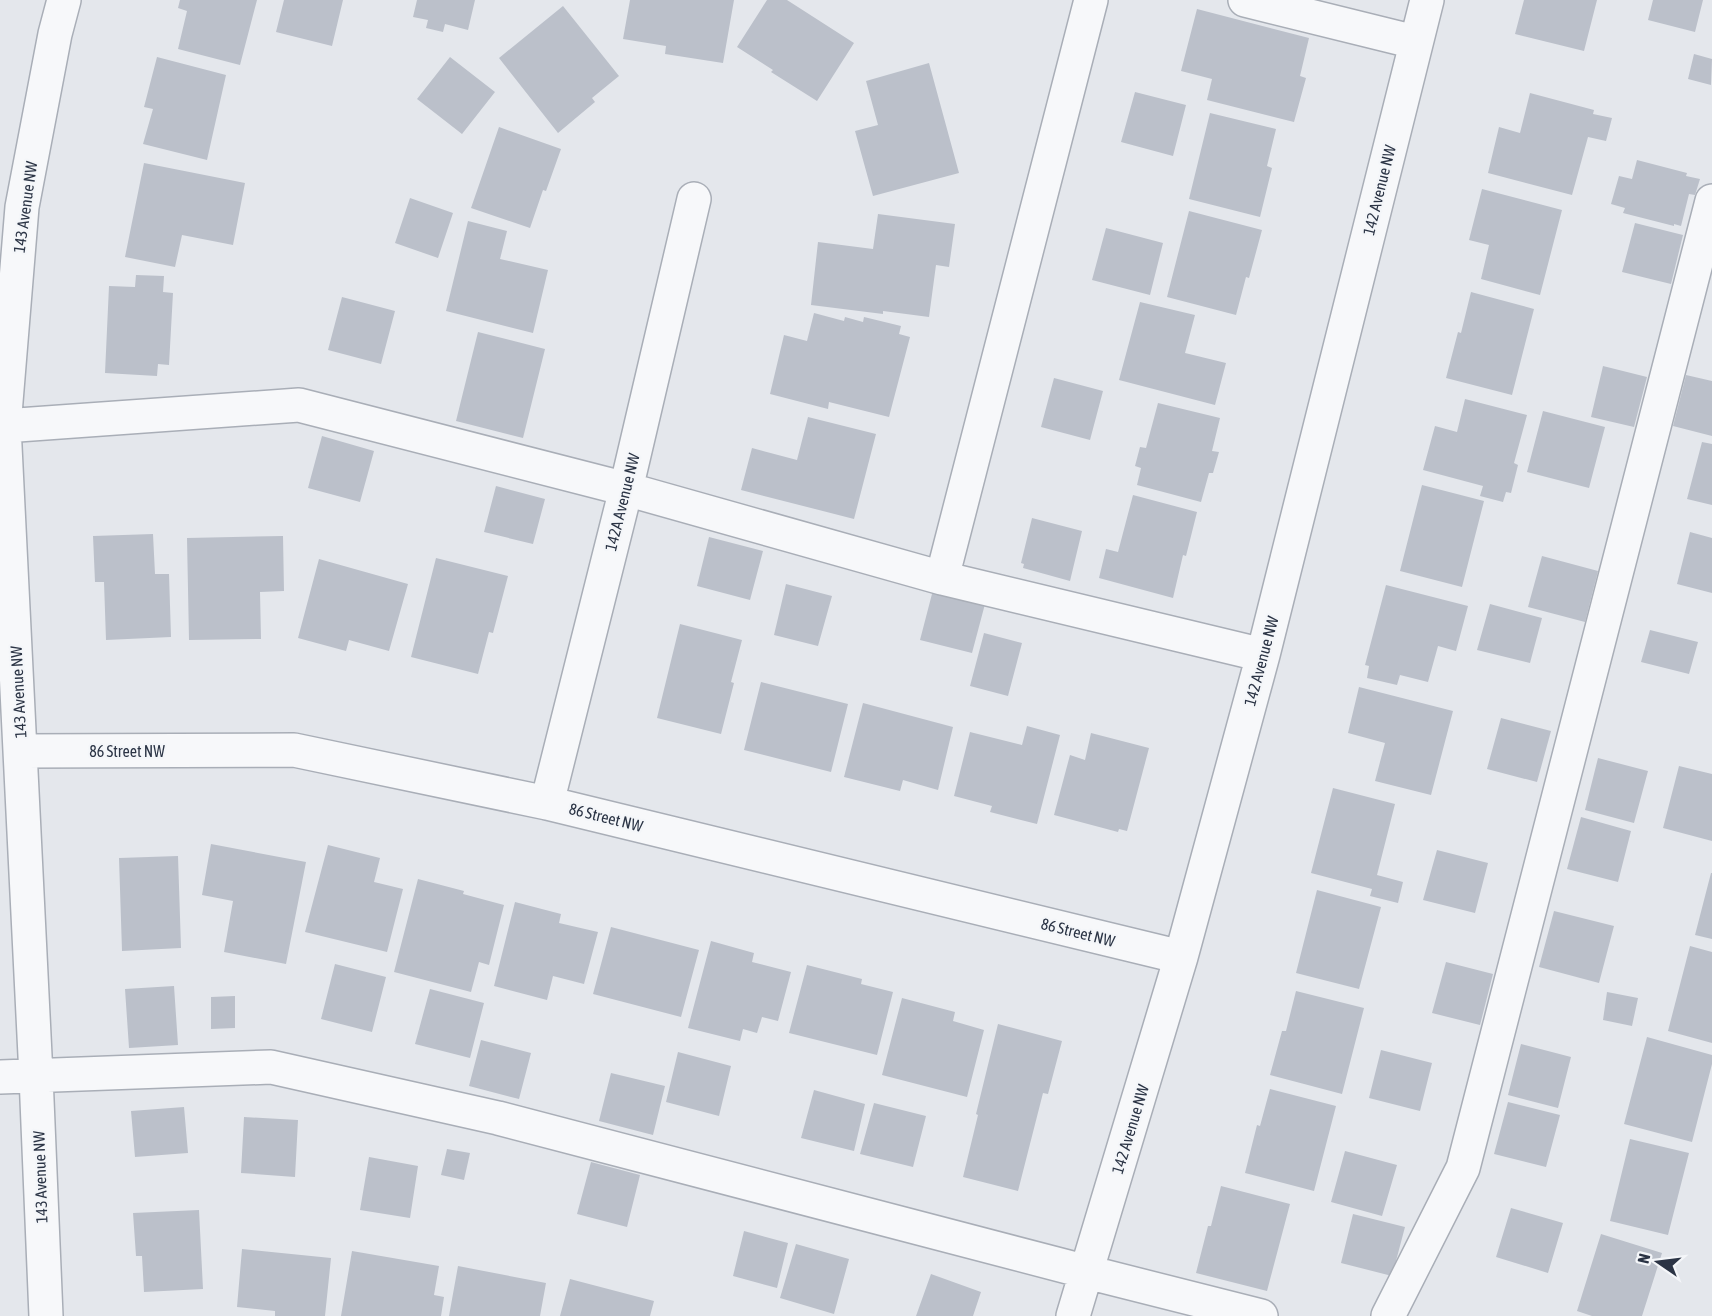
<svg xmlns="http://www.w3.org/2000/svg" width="1712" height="1316" viewBox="0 0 1712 1316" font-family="'Asap Condensed',sans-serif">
	<rect width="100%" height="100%" fill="#e4e7ec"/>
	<path fill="#bbc0ca" d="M180 0H257L240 65 178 49 187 11 178 8Z
		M284 0H343L332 46 276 32Z
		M417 0H475L468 30 445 24 443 32 426 28 428 20 413 17Z
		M630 0H734L723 63 665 54 666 46 623 39Z
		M767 0H787L854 43 817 101 771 72 773 70 737 47Z
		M1524 0H1597L1584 51 1515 34Z
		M1653 0H1703L1695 32 1648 20Z
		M563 6 619 76 592 98 595 102 558 133 499 58Z
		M1197 9 1309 38 1300 76 1306 78 1294 122 1207 100 1212 79 1181 71Z
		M1694 54 1712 59 1711 85 1688 79Z
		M157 57 226 75 207 160 143 144 153 109 144 107Z
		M450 57 495 92 462 134 417 99Z
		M929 63 959 173 873 196 855 131 878 125 866 81Z
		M1135 92 1186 105 1173 156 1121 142Z
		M1530 93 1594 110 1593 114 1612 118 1606 141 1588 137 1572 195 1488 173 1499 127 1520 133Z
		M1210 113 1276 129 1267 166 1272 168 1260 217 1189 199Z
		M499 127 561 149 546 191 543 190 530 228 471 208Z
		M1637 160 1687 173 1686 176 1700 179 1695 195 1689 194 1681 226 1674 224V226L1623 213 1625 208 1611 204 1619 176 1632 179Z
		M144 163 245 183 233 245 182 235 175 267 125 257Z
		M1482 189 1562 210 1540 295 1481 279 1489 245 1469 240Z
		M410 198 453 213 438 258 395 243Z
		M1189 211 1262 230 1249 278 1246 277 1236 315 1167 297Z
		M878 214 955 224 949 267 936 265 929 317 883 311V314L811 305 818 242 873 249Z
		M468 221 507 231 500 259 548 270 533 333 446 311Z
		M1635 223 1683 235 1671 284 1622 272Z
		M1106 228 1163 243 1150 295 1092 280Z
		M136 275 164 276 163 292 173 293 169 365 158 364 157 376 105 373 109 286 135 287Z
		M1471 292 1534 309 1512 395 1446 378 1458 332 1461 333Z
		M342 297 395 311 381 364 328 350Z
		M1140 302 1195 315 1185 353 1226 363 1215 405 1119 380Z
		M814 313 844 321 845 317 863 322 864 317 901 326 899 334 910 337 889 417 829 402 828 409 770 394 784 335 807 341Z
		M478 332 545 349 523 438 456 421Z
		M1603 366 1647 377 1634 427 1591 417Z
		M1686 375 1712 381V436L1673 426Z
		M1054 378 1103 391 1090 440 1041 427Z
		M1465 399 1527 415 1514 463 1518 465 1511 493 1506 492 1503 502 1480 496 1483 486 1423 470 1435 426 1457 432Z
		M1158 403 1220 418 1212 451 1219 452 1213 473H1209L1201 502 1137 485 1141 468 1135 466 1140 447 1146 448Z
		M1543 411 1605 427 1589 488 1527 472Z
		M808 417 876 434 854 519 741 490 752 448 797 460Z
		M322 436 374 451 360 502 308 488Z
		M1702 442 1712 444V505L1687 499Z
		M1422 485 1484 501 1462 587 1400 571Z
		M496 486 545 499 533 544 484 532Z
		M1133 495 1197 512 1186 556 1183 555 1173 598 1099 578 1106 549 1118 552Z
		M1032 518 1082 531 1070 581 1023 568 1024 564 1021 563Z
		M1690 532 1712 538V593L1677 584Z
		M153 534 155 574H169L171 637 106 640 104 582H95L93 536Z
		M283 536 284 591 260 592 261 639 189 640 187 538Z
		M709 537 763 551 750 600 697 586Z
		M1542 556 1598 571 1585 622 1528 607Z
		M436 558 508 576 493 633 489 632 478 674 411 657Z
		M319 559 408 584 389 651 349 640 346 651 298 638Z
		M786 584 832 596 818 646 774 635Z
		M1386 585 1468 606 1456 651 1438 646 1428 682 1400 675 1397 685 1367 678 1369 666 1365 665Z
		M933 590 985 604 972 653 920 640Z
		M1490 604 1542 618 1530 663 1477 650Z
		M680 624 742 640 731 682 734 683 721 734 657 718Z
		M1650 630 1698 642 1689 674 1641 662Z
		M984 633 1022 643 1008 696 970 686Z
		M761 682 848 704 831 772 744 750Z
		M1359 687 1453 711 1431 795 1375 781 1385 743 1348 733Z
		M863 703 953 727 938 790 903 780 900 791 844 777Z
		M1501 718 1551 731 1537 782 1487 769Z
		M1027 726 1060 735 1037 824 990 812 992 806 954 796 970 732 1022 745Z
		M1091 733 1149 748 1127 831 1119 829 1118 832 1054 815 1070 755 1085 760Z
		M1598 758 1648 771 1634 823 1585 810Z
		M1679 766 1712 774V841L1663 828Z
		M1333 788 1395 804 1377 875 1403 882 1398 903 1370 896 1372 889 1311 873Z
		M1581 817 1631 831 1618 882 1567 869Z
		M211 844 306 862 286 964 224 952 233 901 202 895Z
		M328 845 380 858 374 882 403 889 387 952 305 932Z
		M1437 850 1488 863 1475 913 1423 900Z
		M178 856 181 948 122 951 119 858Z
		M1711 873H1712V939L1695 935Z
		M418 879 464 891 463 894 504 905 489 965 479 962 471 992 394 972Z
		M1317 890 1381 907 1359 989 1296 973Z
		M515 902 561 914 559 923 598 932 584 984 553 976 547 1000 494 986Z
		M1554 911 1614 926 1599 983 1539 967Z
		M611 927 699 950 681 1017 593 994Z
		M711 941 754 953 752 962 791 972 778 1021 762 1017 757 1033 743 1029 740 1041 688 1028Z
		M1690 946 1712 952V1043L1668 1031Z
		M1446 962 1493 974 1480 1025 1432 1013Z
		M335 964 386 977 372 1032 321 1019Z
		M807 965 862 979 861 984 893 992 877 1055 789 1033Z
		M174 986 178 1045 129 1048 125 989Z
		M430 989 484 1003 470 1058 415 1044Z
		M1296 991 1364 1008 1342 1094 1270 1075 1282 1031H1286Z
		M1607 992 1638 998 1632 1026 1603 1020Z
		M235 996V1028L211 1029V997Z
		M902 998 955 1012 953 1021 984 1030 967 1097 882 1075Z
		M998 1024 1062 1041 1048 1094 1043 1093 1018 1191 963 1177 978 1115 976 1114Z
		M1647 1037 1712 1055V1064L1692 1142 1624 1124Z
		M481 1040 531 1053 519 1099 469 1086Z
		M1521 1044 1571 1057 1558 1108 1508 1095Z
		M1381 1050 1432 1063 1420 1111 1369 1098Z
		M678 1052 731 1066 719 1116 666 1102Z
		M611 1073 665 1086 653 1135 599 1121Z
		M1270 1089 1336 1106 1314 1191 1245 1173 1257 1125 1260 1126Z
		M814 1090 865 1104 854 1151 801 1138Z
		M1508 1102 1560 1115 1546 1167 1494 1154Z
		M874 1103 926 1116 913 1167 860 1154Z
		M184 1107 188 1153 135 1157 131 1111Z
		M244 1117 298 1120 295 1177 241 1173Z
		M1630 1139 1689 1153 1668 1235 1610 1221Z
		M447 1149 470 1153 464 1180 441 1175Z
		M1345 1151 1397 1165 1382 1216 1331 1202Z
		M369 1157 418 1166 410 1218 360 1210Z
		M591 1162 640 1175 627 1227 577 1214Z
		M1221 1186 1290 1204 1267 1291 1196 1273 1208 1226H1211Z
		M1511 1208 1563 1223 1548 1273 1496 1257Z
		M199 1210 203 1289 144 1292 142 1256H136L133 1213Z
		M1353 1214 1405 1227 1392 1276 1341 1263Z
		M744 1231 788 1243 777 1288 733 1276Z
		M1601 1234 1662 1253 1642 1316H1592L1577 1311Z
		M796 1244 849 1259 834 1314 780 1298Z
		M242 1249 331 1258 325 1316H275V1311L237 1307Z
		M352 1251 439 1266 434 1295 444 1297 441 1316H341Z
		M458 1266 546 1283 540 1316H449Z
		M931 1274 981 1292 973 1316H916Z
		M570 1279 654 1301 650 1316H560Z"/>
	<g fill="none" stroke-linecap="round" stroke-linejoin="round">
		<defs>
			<path id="minor" d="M1245 0 1415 42
				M4 426 299 405 626 489 942 578 1263 655
				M942 578 1091 0
				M21 751 294 750 547 803 1181 957
				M547 803 626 489 694 199
				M0 1077 271 1067 498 1118 1087 1272 1261 1316
				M46 1316 36 1076 4 426 22 207 55 34 64 0
				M1073 1316 1181 957 1263 655 1427 0
				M1388 1316 1463 1168 1712 201"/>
		</defs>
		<use href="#minor" stroke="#a9aeb7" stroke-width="36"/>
		<use href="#minor" stroke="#f7f8fa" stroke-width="33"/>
	</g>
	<g text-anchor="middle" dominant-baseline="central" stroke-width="4.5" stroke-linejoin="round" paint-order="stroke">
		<g font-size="16" fill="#2b3445" stroke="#f4f6f9">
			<text transform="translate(1379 190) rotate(-76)">142 Avenue NW</text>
			<text transform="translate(25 207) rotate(-82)">143 Avenue NW</text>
			<text transform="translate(622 502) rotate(-76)">142A Avenue NW</text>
			<text transform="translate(1261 661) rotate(-75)">142 Avenue NW</text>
			<text transform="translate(18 692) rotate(-93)">143 Avenue NW</text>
			<text x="127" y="751">86 Street NW</text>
			<text transform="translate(606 817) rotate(14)">86 Street NW</text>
			<text transform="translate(1078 932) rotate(14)">86 Street NW</text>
			<text transform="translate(1130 1129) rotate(-73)">142 Avenue NW</text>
			<text transform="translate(40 1177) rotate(-92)">143 Avenue NW</text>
		</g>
	</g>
	<g transform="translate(1658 1262) rotate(284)" stroke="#f4f6f9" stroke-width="4.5" paint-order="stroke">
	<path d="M0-4.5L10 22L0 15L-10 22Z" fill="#2b3445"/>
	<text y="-9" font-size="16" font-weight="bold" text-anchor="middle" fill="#2b3445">N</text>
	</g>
</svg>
